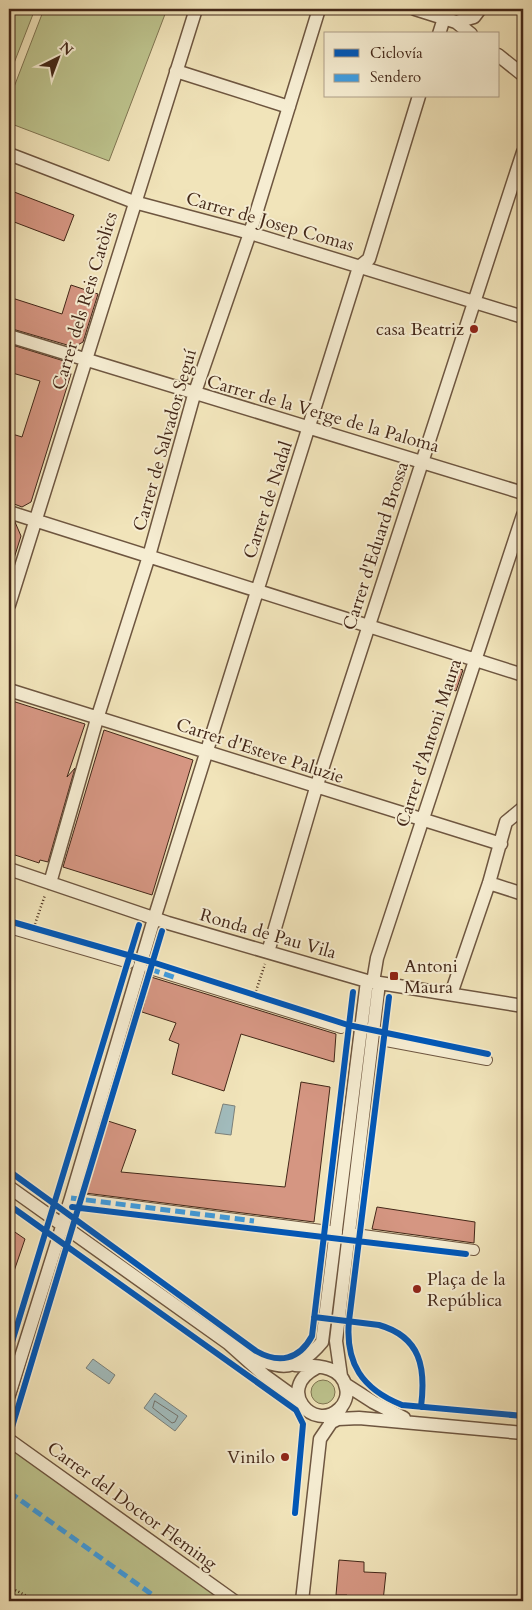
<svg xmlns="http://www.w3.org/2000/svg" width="532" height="1610" viewBox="0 0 532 1610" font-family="Cardo,serif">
	<rect width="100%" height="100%" fill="#f1e4ba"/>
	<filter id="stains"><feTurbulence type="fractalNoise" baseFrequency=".004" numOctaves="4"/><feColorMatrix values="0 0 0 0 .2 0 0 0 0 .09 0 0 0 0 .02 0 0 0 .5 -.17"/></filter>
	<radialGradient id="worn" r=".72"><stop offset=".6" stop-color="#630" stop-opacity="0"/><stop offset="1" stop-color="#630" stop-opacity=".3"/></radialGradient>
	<path fill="#bdc38d" stroke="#807552" d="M9 9H35L9 76Z
		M44 9H167L109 161 9 123V100Z
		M311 1392a12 12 0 1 1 24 0a12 12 0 1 1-24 0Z
		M9 1440 234 1601H9Z"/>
	<path fill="#a1bbbc" stroke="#7b807a" d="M223 1104 235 1106 231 1135 215 1133Z
		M93 1359 115 1375 109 1384 86 1368Z
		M155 1393 187 1416 175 1431 144 1408Z"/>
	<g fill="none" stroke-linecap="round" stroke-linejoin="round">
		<path stroke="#72716a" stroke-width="1" d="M155 1401 178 1416 175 1422 172 1423 153 1408Z"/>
	</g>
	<path fill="#d59682" stroke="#432718" d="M9 190 74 215 64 241 9 220Z
		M71 285 98 294 83 342 74 347 9 328V297L62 314Z
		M9 344 64 361 71 374 31 502 22 507 9 502V433L22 437 40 381 9 372Z
		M9 520 15 522 21 536 11 568 9 567Z
		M454 667 463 670 456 691 448 688Z
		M9 700 85 724 67 777 75 768 48 862 40 860 39 863 9 853Z
		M104 730 193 760 152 895 63 867Z
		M151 977 336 1034 334 1062 241 1034 224 1091 172 1074 179 1044 169 1040 176 1023 142 1012Z
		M301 1082 330 1087 314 1222 85 1193 108 1121 136 1130 121 1172 285 1187Z
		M377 1207 475 1222 474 1243 372 1229Z
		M9 1228 25 1239 11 1280H9Z
		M339 1560 364 1562V1572L386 1573 383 1601H347V1595H336Z"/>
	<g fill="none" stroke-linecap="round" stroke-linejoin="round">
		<defs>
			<path id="pedestrian" d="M9 928 129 963
				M150 969 341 1028
				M386 1041 487 1060
				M71 1198 337 1232
				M348 1233 474 1250"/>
			<path id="minor" d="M415 9 456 22 471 34
				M456 22 474 17 480 9
				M439 34 444 18
				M498 55 523 75
				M176 71 289 107
				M9 154 134 202 250 233 523 317
				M9 336 523 493
				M9 512 523 675
				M9 605 196 9
				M9 690 501 844
				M9 869 168 923 367 981 523 1006
				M50 883 97 719 149 556 194 395 250 233 319 9
				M489 883 523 894
				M268 952 316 788 523 152
				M373 982 377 958 523 515
				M451 994 489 883 506 822 523 808
				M9 1187 228 1343 264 1375 300 1401
				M228 1343C267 1361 287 1384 322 1342L367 981
				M295 1365C313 1366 342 1364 346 1388 348 1395 345 1404 339 1409 314 1433 275 1389 316 1368
				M341 1376 336 1341 379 983
				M345 1384 373 1402 404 1418
				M9 1395 71 1198 154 919 359 267 369 259 419 96
				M330 1423 338 1419 359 1418 523 1433
				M9 1440 234 1601
				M302 1601 320 1439 341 1408"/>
		</defs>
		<use href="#pedestrian" stroke="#6e5640" stroke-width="12"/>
		<use href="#minor" stroke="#6e5640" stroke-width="15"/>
		<path stroke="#432718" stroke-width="2.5" stroke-dasharray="1 2.5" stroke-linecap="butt" d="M35 924 45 895
			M256 991 265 964
			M9 1587 37 1601"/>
		<use href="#pedestrian" stroke="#f6edd2" stroke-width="10"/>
		<use href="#minor" stroke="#f6edd2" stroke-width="12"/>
		<path stroke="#3f9cdf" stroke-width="5" stroke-dasharray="10 5" stroke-linecap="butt" d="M150 969 176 978
			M71 1198 254 1221
			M9 1492 161 1601"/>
		<defs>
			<path id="cycleway" d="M9 921 152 962 348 1025 488 1054
				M389 997 349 1321C345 1363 362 1389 402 1405L523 1416
				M9 1171 256 1351C279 1364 299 1360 312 1336L353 992
				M9 1205 296 1410 303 1424 295 1513
				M72 1207 466 1254
				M314 1317 379 1325C421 1337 426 1368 421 1407
				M9 1352 139 925
				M9 1437 162 931"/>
		</defs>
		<use href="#cycleway" stroke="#f6edd2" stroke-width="9"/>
		<use href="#cycleway" stroke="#0057b8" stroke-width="6"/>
	</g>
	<g fill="#8f2418" stroke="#f6edd2" stroke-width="2">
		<circle cx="474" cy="329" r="5"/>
		<rect x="389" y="971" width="10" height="10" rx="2.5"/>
		<circle cx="417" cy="1289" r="5"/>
		<circle cx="285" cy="1457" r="5"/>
	</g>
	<g text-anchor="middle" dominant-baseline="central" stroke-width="4" stroke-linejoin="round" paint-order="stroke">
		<g font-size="18" fill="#432718" stroke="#f6edd2">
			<text transform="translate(270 222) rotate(16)">Carrer de Josep Comas</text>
			<text transform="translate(85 301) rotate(-73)">Carrer dels Reis Catòlics</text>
			<text transform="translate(323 414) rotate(16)">Carrer de la Verge de la Paloma</text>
			<text transform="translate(165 440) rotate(-74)">Carrer de Salvador Seguí</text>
			<text transform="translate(268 500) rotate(-72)">Carrer de Nadal</text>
			<text transform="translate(376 546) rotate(-72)">Carrer d'Eduard Brossa</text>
			<text transform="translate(429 743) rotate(-72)">Carrer d'Antoni Maura</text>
			<text transform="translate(260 751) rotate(18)">Carrer d'Esteve Paluzie</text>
			<text transform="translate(268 934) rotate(16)">Ronda de Pau Vila</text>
			<text transform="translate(132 1506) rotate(36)">Carrer del Doctor Fleming</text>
		</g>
		<g font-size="18" fill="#432718" stroke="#f6edd2" text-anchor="end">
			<text x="464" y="329">casa Beatriz</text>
			<text x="404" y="966" text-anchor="start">Antoni<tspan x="404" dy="21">Maura</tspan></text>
			<text x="427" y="1279" text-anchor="start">Plaça de la<tspan x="427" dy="21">República</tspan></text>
			<text x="275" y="1457">Vinilo</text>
		</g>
	</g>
	<rect width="532" height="1610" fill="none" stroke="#f1e4ba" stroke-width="30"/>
	<rect x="10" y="10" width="512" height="1590" fill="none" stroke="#432718" stroke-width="2.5"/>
	<rect x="15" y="15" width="502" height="1580" fill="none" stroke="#432718"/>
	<rect x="324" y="32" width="175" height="65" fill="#f6edd2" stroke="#ae9e88"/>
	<rect x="334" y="49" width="25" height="8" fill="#0057b8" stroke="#ae9e88"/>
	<text x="370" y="58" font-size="15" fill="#432718">Ciclovía</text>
	<rect x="334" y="74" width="25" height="8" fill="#3f9cdf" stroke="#ae9e88"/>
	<text x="370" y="82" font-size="15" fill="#432718">Sendero</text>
	<g transform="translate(58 58) rotate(42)" stroke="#f6edd2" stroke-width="4" paint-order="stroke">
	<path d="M0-4L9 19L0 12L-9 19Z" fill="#432718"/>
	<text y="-8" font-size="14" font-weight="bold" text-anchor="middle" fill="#432718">N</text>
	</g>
	<rect width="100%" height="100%" filter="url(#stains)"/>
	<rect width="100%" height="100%" fill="url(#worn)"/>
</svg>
